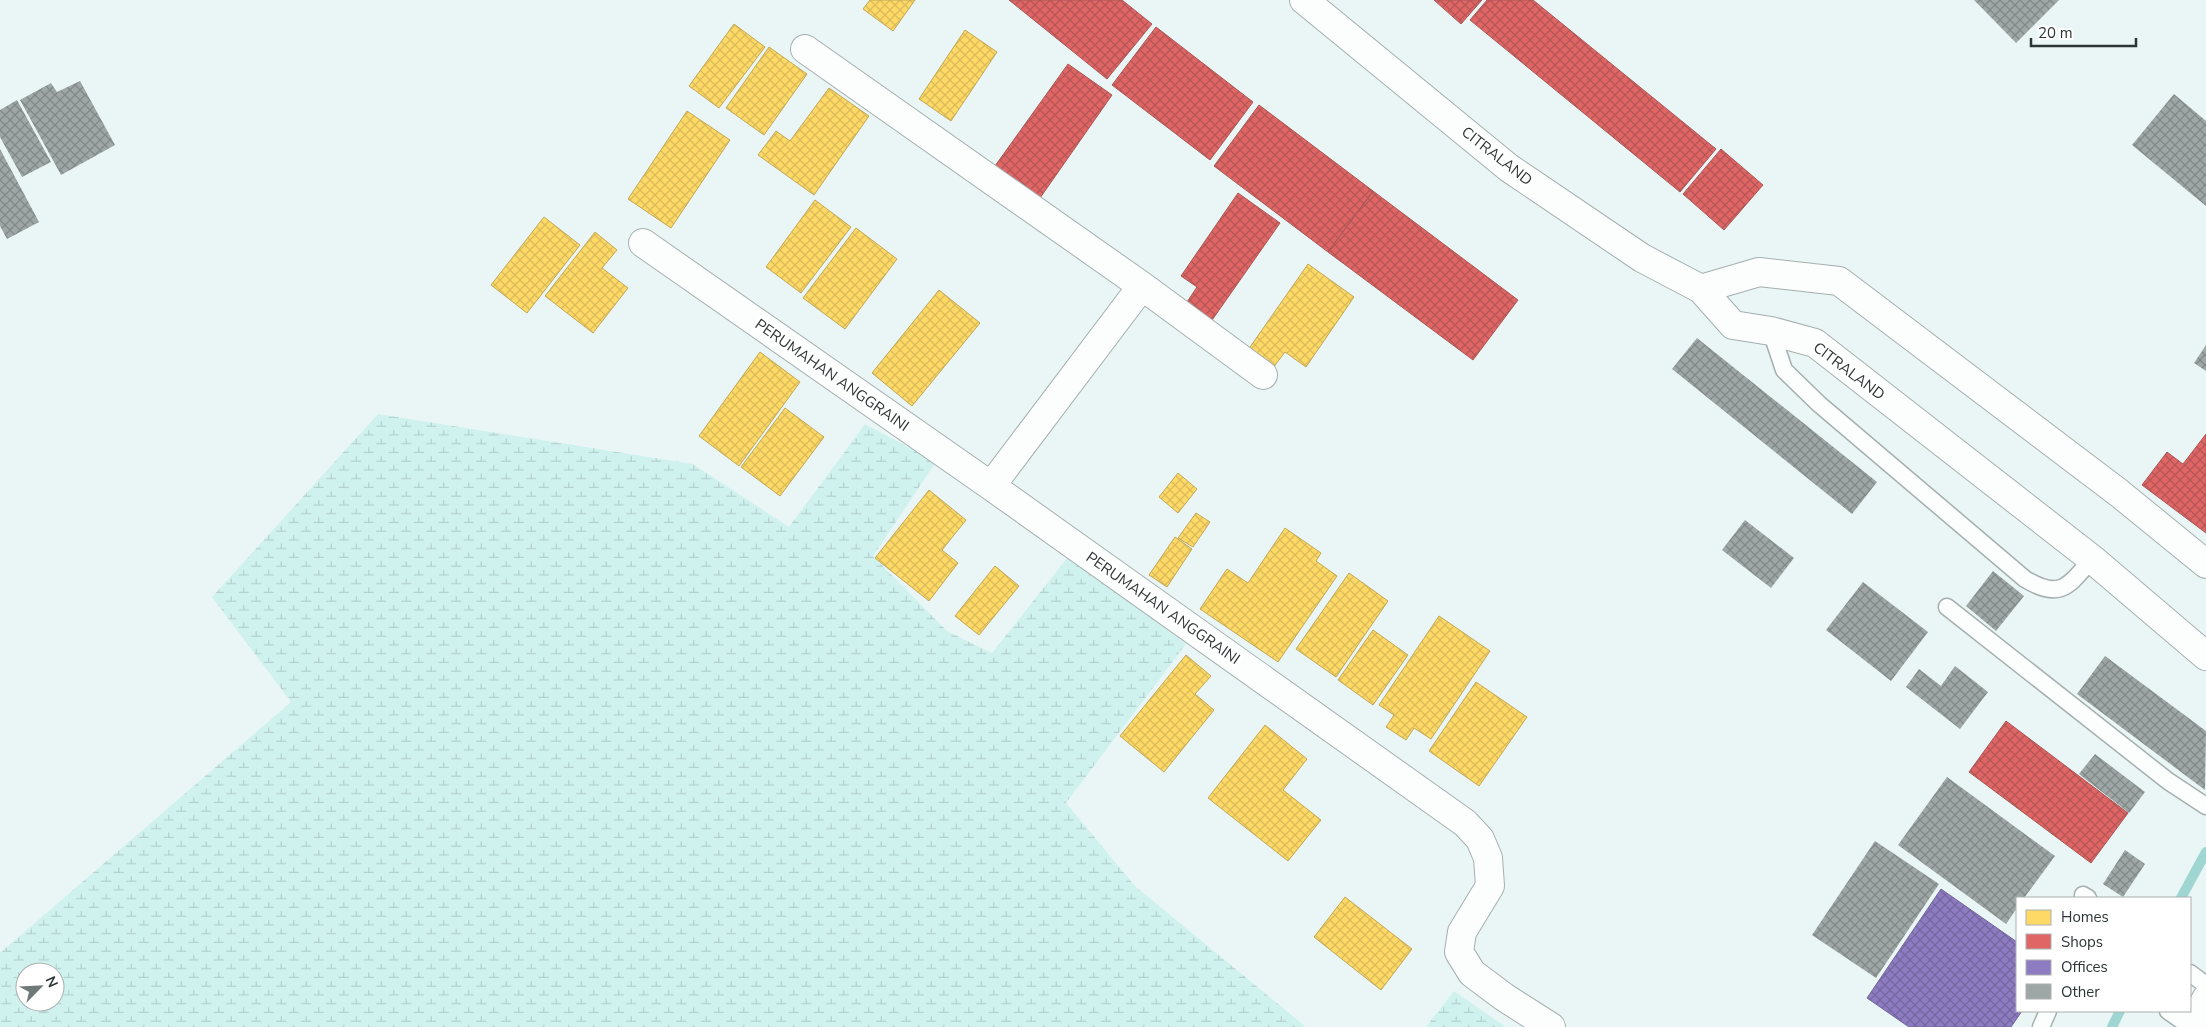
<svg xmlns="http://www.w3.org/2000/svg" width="2206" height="1027" viewBox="0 0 2206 1027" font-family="'Nunito Sans',sans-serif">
	<defs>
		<pattern id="wetland-marsh" width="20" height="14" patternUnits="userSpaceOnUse" patternTransform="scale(1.25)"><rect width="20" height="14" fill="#d0f2ef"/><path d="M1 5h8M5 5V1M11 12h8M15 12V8" fill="none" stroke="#b3d0ce"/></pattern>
		<pattern id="homes-cross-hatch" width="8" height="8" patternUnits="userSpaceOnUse" patternTransform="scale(1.25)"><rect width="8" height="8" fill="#ffd966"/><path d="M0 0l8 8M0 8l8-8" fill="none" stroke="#dbbb59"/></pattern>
		<pattern id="shops-cross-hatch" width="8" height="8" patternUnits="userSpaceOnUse" patternTransform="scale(1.25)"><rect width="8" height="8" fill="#e06666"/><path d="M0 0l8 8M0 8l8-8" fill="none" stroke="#b65555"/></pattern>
		<pattern id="offices-cross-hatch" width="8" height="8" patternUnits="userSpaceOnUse" patternTransform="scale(1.25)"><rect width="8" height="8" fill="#8e7cc3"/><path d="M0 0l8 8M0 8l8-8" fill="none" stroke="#74669f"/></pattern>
		<pattern id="building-cross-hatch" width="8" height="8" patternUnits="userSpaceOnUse" patternTransform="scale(1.25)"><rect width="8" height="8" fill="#9ea7a6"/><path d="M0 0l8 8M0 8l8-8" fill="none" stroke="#818988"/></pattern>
	</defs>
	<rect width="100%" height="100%" fill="#eaf6f6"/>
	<path fill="url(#wetland-marsh)" fill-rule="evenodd" d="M378 414 693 464 789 527 865 424 936 462 873 556 947 631 992 653 1068 557 1186 644 1066 803 1135 886 1306 1027H0V953L291 702 212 597ZM25 972H55V1002H25Z
		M1454 991 1506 1027H1426Z"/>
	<path fill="url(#homes-cross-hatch)" stroke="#c0a857" d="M870 0H915L893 31 863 9Z
		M734 24 765 47 719 108 689 86Z
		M965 30 997 52 951 121 919 99Z
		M769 47 807 74 764 135 726 108Z
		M829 88 869 116 814 195 758 155 776 131 790 141Z
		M687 111 730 140 671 228 628 199Z
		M815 200 851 227 801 293 766 267Z
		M544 217 580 245 527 313 491 285Z
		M856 228 897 259 845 329 803 298Z
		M595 232 617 250 602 268 628 288 593 333 545 296Z
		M1308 264 1354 297 1306 367 1285 352 1273 368 1248 350Z
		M939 290 980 323 912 406 872 373Z
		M760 352 800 382 739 466 699 436Z
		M785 408 824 437 780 496 741 467Z
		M1178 473 1197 489 1178 513 1159 497Z
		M929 490 966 520 942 550 958 563 929 601 875 558Z
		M1196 513 1210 522 1193 547 1178 538Z
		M1285 528 1321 553 1316 561 1337 576 1278 662 1200 609 1227 569 1248 583Z
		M1175 537 1192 549 1167 587 1149 575Z
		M995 566 1019 586 979 635 955 616Z
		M1349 573 1388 601 1336 677 1296 649Z
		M1439 616 1490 651 1431 739 1414 728 1406 740 1386 727 1394 715 1379 705Z
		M1373 630 1408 655 1373 705 1338 680Z
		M1186 655 1211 676 1195 694 1214 710 1164 772 1120 736Z
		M1476 682 1527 717 1479 786 1429 751Z
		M1265 725 1307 759 1283 790 1321 820 1288 861 1208 798Z
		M1345 897 1412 949 1381 990 1314 937Z"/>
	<path fill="url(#shops-cross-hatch)" stroke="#aa5857" d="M1009 0H1122L1152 24 1107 79Z
		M1434 0H1482L1461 24Z
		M1487 0H1533L1716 149 1680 192 1470 20Z
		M1156 27 1253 102 1210 160 1112 85Z
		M1068 64 1112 95 1040 198 995 166Z
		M1259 105 1373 191 1328 252 1214 166Z
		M1721 149 1763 185 1724 230 1683 194Z
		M1373 191 1518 300 1473 360 1328 252Z
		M1238 193 1280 223 1210 323 1185 305 1197 287 1181 276Z
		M2206 434V533L2142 485 2167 452 2183 464Z
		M2006 721 2128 813 2091 863 1969 772Z"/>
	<path fill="url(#offices-cross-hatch)" stroke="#716798" d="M1941 889 2017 942V1011H2022L2011 1027H1909L1867 998Z"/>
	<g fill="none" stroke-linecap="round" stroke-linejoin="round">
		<path stroke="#a0d6d1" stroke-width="10" d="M2181 898 2206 852
			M2112 1027 2120 1011"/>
	</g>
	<path fill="url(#building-cross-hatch)" d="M1974 0H2059L2016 43Z
		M80 81 115 145 61 175 20 100 51 83 57 92Z
		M2174 94 2206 121V206L2132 145Z
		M17 100 51 162 22 177 0 137V110Z
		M0 149 39 222 7 239 0 226Z
		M1697 338 1877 482 1852 514 1672 369Z
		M2206 345V371L2194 363Z
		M1745 520 1794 558 1771 588 1722 550Z
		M1993 571 2024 596 1996 631 1966 606Z
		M1863 582 1928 632 1891 681 1826 630Z
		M2105 656 2206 731 2205 790 2077 694Z
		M1955 666 1988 692 1960 729 1906 687 1919 669 1941 686Z
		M2095 754 2145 792 2129 813 2079 774Z
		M1947 777 2055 856 2024 898H2017V908L2006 924 1898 845Z
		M1875 841 1939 884 1876 978 1812 935Z
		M2125 850 2145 864 2123 897 2103 884Z"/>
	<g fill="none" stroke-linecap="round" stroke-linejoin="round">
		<defs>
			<path id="service" d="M1771 331 1784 370 1819 404 2025 579C2061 601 2069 585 2092 559
				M1947 607 2168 781 2206 806
				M2083 895 2088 898
				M2190 973 2206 985
				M2168 1011 2191 1027
				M2041 1027 2048 1011"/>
			<path id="minor" d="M1304 0 1509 168 1642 258 1701 289 1733 325 1771 331 1815 343 2092 559 2206 656
				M805 49 1142 286 1263 375
				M643 243 991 486 1465 823 1480 839 1488 858 1490 886 1462 932 1459 952 1472 973 1504 997 1551 1027
				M1701 289 1759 272 1839 281 2119 493 2206 564
				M991 486 1142 286"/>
			<path id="trunk" d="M2191 1027 2206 999"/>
		</defs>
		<use href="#service" stroke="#a5afae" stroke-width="19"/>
		<use href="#minor" stroke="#a5afae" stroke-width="30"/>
		<use href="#trunk" stroke="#a5afae" stroke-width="30"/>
		<use href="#service" stroke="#fcfefe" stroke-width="16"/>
		<use href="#minor" stroke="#fcfefe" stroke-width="28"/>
		<use href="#trunk" stroke="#fcfefe" stroke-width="28"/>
	</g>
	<g text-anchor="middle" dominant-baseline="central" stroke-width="5" stroke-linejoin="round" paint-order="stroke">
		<g font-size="15" fill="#2d3635" stroke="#fff">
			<text transform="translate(1497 156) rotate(38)">CITRALAND</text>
			<text transform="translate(1849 371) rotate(37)">CITRALAND</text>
			<text transform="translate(832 375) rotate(35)">PERUMAHAN ANGGRAINI</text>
			<text transform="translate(1163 608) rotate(35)">PERUMAHAN ANGGRAINI</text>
		</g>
	</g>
	<rect x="2016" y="897" width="175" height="115" fill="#ffffff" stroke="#abafae"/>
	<rect x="2026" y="910" width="25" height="15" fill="#ffd966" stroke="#abafae"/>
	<text x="2061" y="922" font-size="15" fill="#2d3635">Homes</text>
	<rect x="2026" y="934" width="25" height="15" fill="#e06666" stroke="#abafae"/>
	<text x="2061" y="947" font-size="15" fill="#2d3635">Shops</text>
	<rect x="2026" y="960" width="25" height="15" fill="#8e7cc3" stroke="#abafae"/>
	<text x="2061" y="972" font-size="15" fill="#2d3635">Offices</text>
	<rect x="2026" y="984" width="25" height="15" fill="#9ea7a6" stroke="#abafae"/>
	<text x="2061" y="997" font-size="15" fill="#2d3635">Other</text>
	<g transform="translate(40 987) rotate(66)"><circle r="24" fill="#ffffff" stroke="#abafae"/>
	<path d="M0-4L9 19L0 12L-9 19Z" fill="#6f7979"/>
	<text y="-8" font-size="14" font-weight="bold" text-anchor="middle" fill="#2d3635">N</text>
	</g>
	<path d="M2031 38v8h105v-8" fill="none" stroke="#2d3635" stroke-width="2.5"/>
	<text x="2038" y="38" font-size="15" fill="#2d3635" stroke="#ffffff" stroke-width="4" paint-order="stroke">20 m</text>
</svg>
